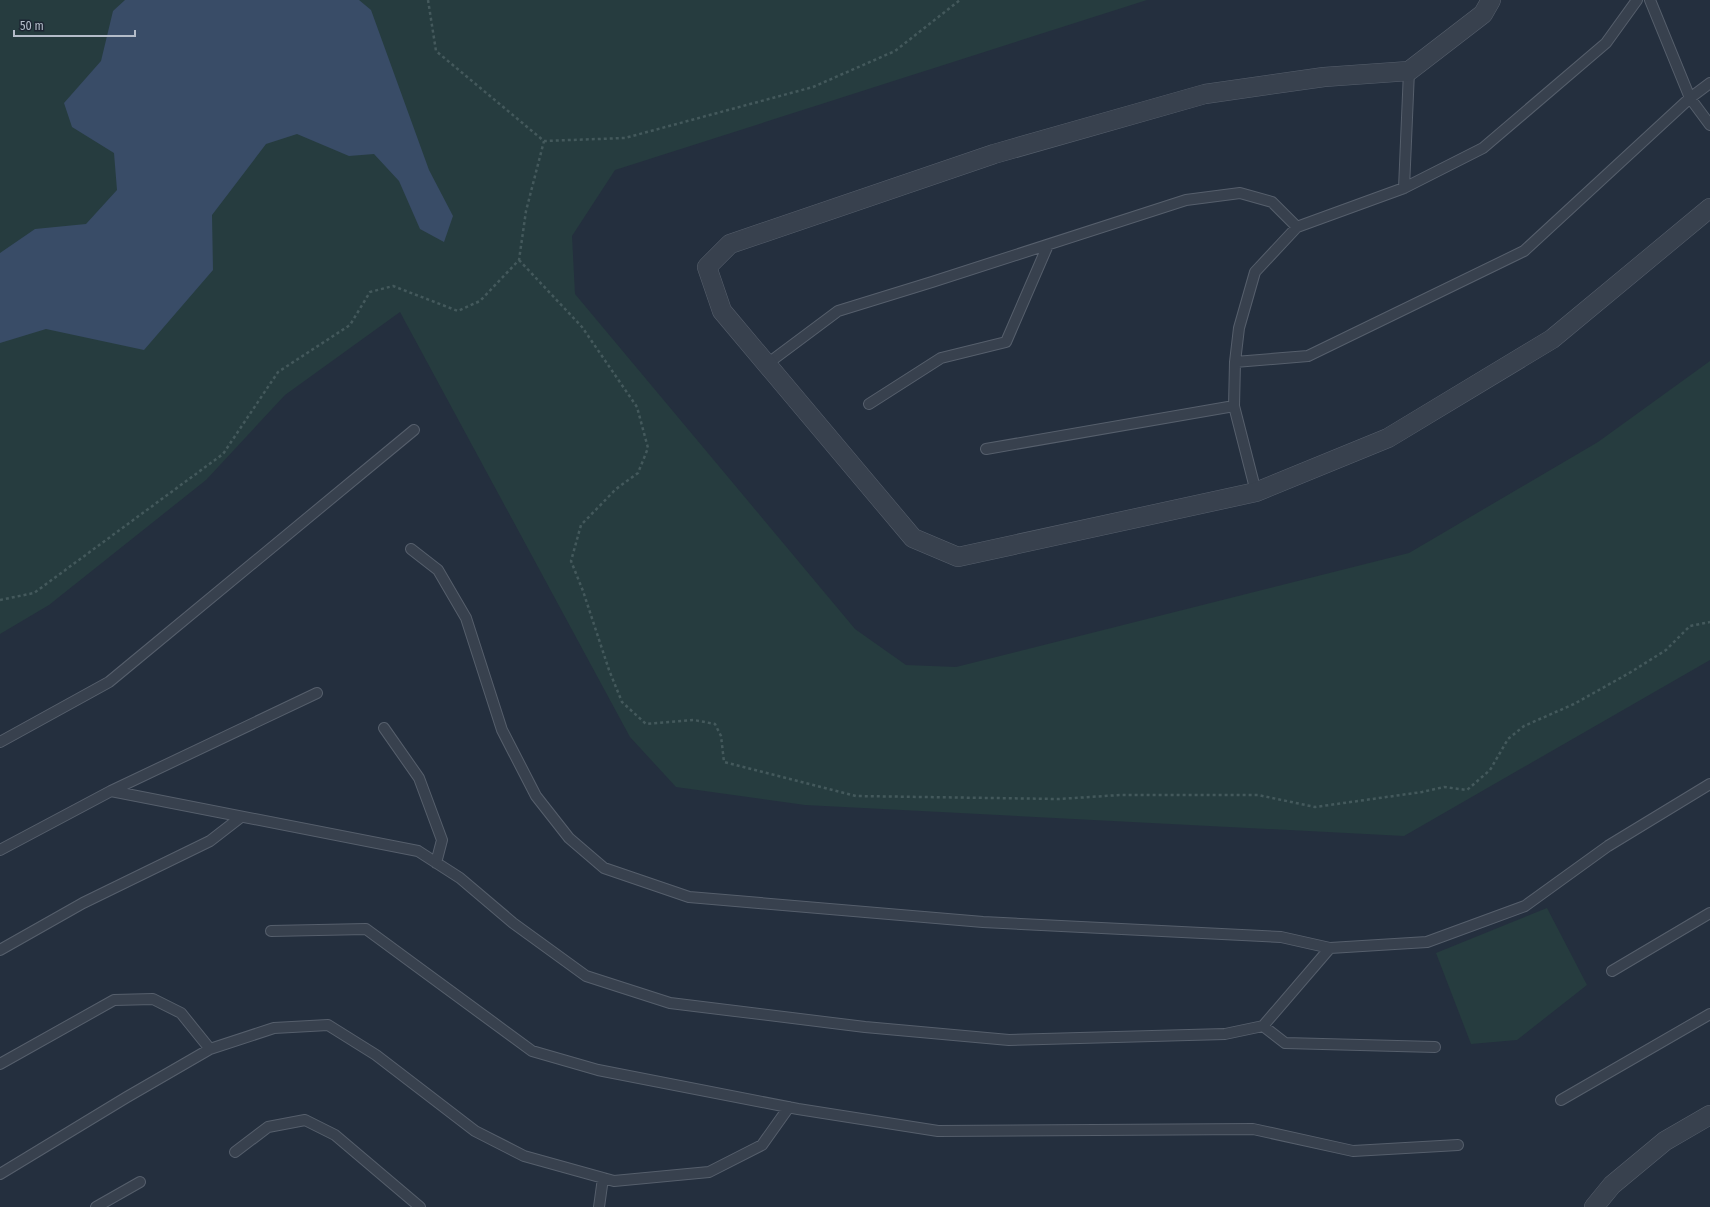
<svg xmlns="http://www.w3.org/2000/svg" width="1710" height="1207" viewBox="0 0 1710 1207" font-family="'Fira Sans Condensed',sans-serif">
	<rect width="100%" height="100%" fill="#242f3e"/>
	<path fill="#263c3f" d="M0 0H1147L615 170 572 236 575 294 855 629 906 665 956 667 1409 553 1598 442 1710 361V660L1404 836 805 805 676 787 630 737 400 312 285 395 206 480 49 605 0 634Z
		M1547 908 1587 985 1517 1040 1471 1044 1436 953Z"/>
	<path fill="#394c67" d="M125 0H359L371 10 429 170 453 216 444 242 420 229 399 181 374 154 349 156 297 134 266 144 212 215 213 270 144 350 46 329 0 343V253L35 229 86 224 117 190 114 153 72 127 64 103 101 61 113 11Z"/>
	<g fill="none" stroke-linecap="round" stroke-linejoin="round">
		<defs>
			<path id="lane" d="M1650 0 1690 98 1710 125
				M1404 188 1409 71
				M1235 362 1308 356 1524 251 1690 98 1710 83
				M767 364 838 311 932 282 1186 200 1240 193 1272 202 1297 227
				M869 404 941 358 1006 342 1048 245
				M986 449 1234 406
				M1256 492 1234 406 1235 362 1239 328 1255 272 1297 227 1404 188 1483 148 1606 43 1637 0
				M411 549 438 570 466 618 502 730 536 796 569 838 604 868 689 897 983 922 1281 937 1330 948 1427 942 1525 906 1608 846 1710 784
				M384 728 419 778 442 840 436 863
				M0 742 109 682 414 430
				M111 791 418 851 460 878 513 923 586 976 670 1003 865 1027 1009 1040 1225 1034 1263 1026 1330 948
				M0 850 111 791 317 693
				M271 931 366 929 532 1051 598 1070 798 1109 938 1131 1253 1129 1353 1151 1458 1145
				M0 950 83 903 210 841 241 817
				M1612 971 1710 913
				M1263 1026 1285 1043 1435 1047
				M0 1064 114 1000 153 999 181 1013 210 1049
				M1561 1100 1710 1014
				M235 1152 268 1127 305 1120 335 1135 420 1207
				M0 1174 127 1097 210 1049 274 1028 328 1025 376 1055 475 1131 524 1156 614 1181 709 1172 762 1145 789 1107
				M96 1207 140 1182
				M599 1207 603 1178"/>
			<path id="street" d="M1491 0 1483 14 1409 71 1324 77 1205 94 994 154 730 244 707 267 722 311 913 538 958 557 1256 492 1388 438 1552 339 1710 208
				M1594 1207 1612 1185 1665 1141 1710 1115"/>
		</defs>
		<use href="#lane" stroke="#565f6c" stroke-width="12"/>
		<use href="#street" stroke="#565f6c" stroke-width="20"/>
		<path stroke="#44595c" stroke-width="2.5" stroke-dasharray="3 3" stroke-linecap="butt" d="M428 0 436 51 544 141 625 138 813 87 895 51 960 0
			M519 260 582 327 637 407 648 448 638 473 616 489 581 525 571 561 583 591 609 670 622 702 646 724 694 720 715 724 721 736 724 762 856 796 1059 799 1120 795H1258L1315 807 1422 792 1444 787 1467 790 1490 770 1508 739 1524 726 1574 704 1631 672 1666 650 1690 626 1710 622
			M0 600 34 593 223 454 278 372 350 325 370 292 393 286 458 311 480 301 519 260 526 211 544 141"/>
		<use href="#lane" stroke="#38414e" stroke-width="10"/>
		<use href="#street" stroke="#38414e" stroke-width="19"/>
	</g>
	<path d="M14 30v6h121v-6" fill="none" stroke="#b4bcc9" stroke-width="2"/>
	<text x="20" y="30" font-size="12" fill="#b4bcc9" stroke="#1d2633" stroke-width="3" paint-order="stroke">50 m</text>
</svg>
